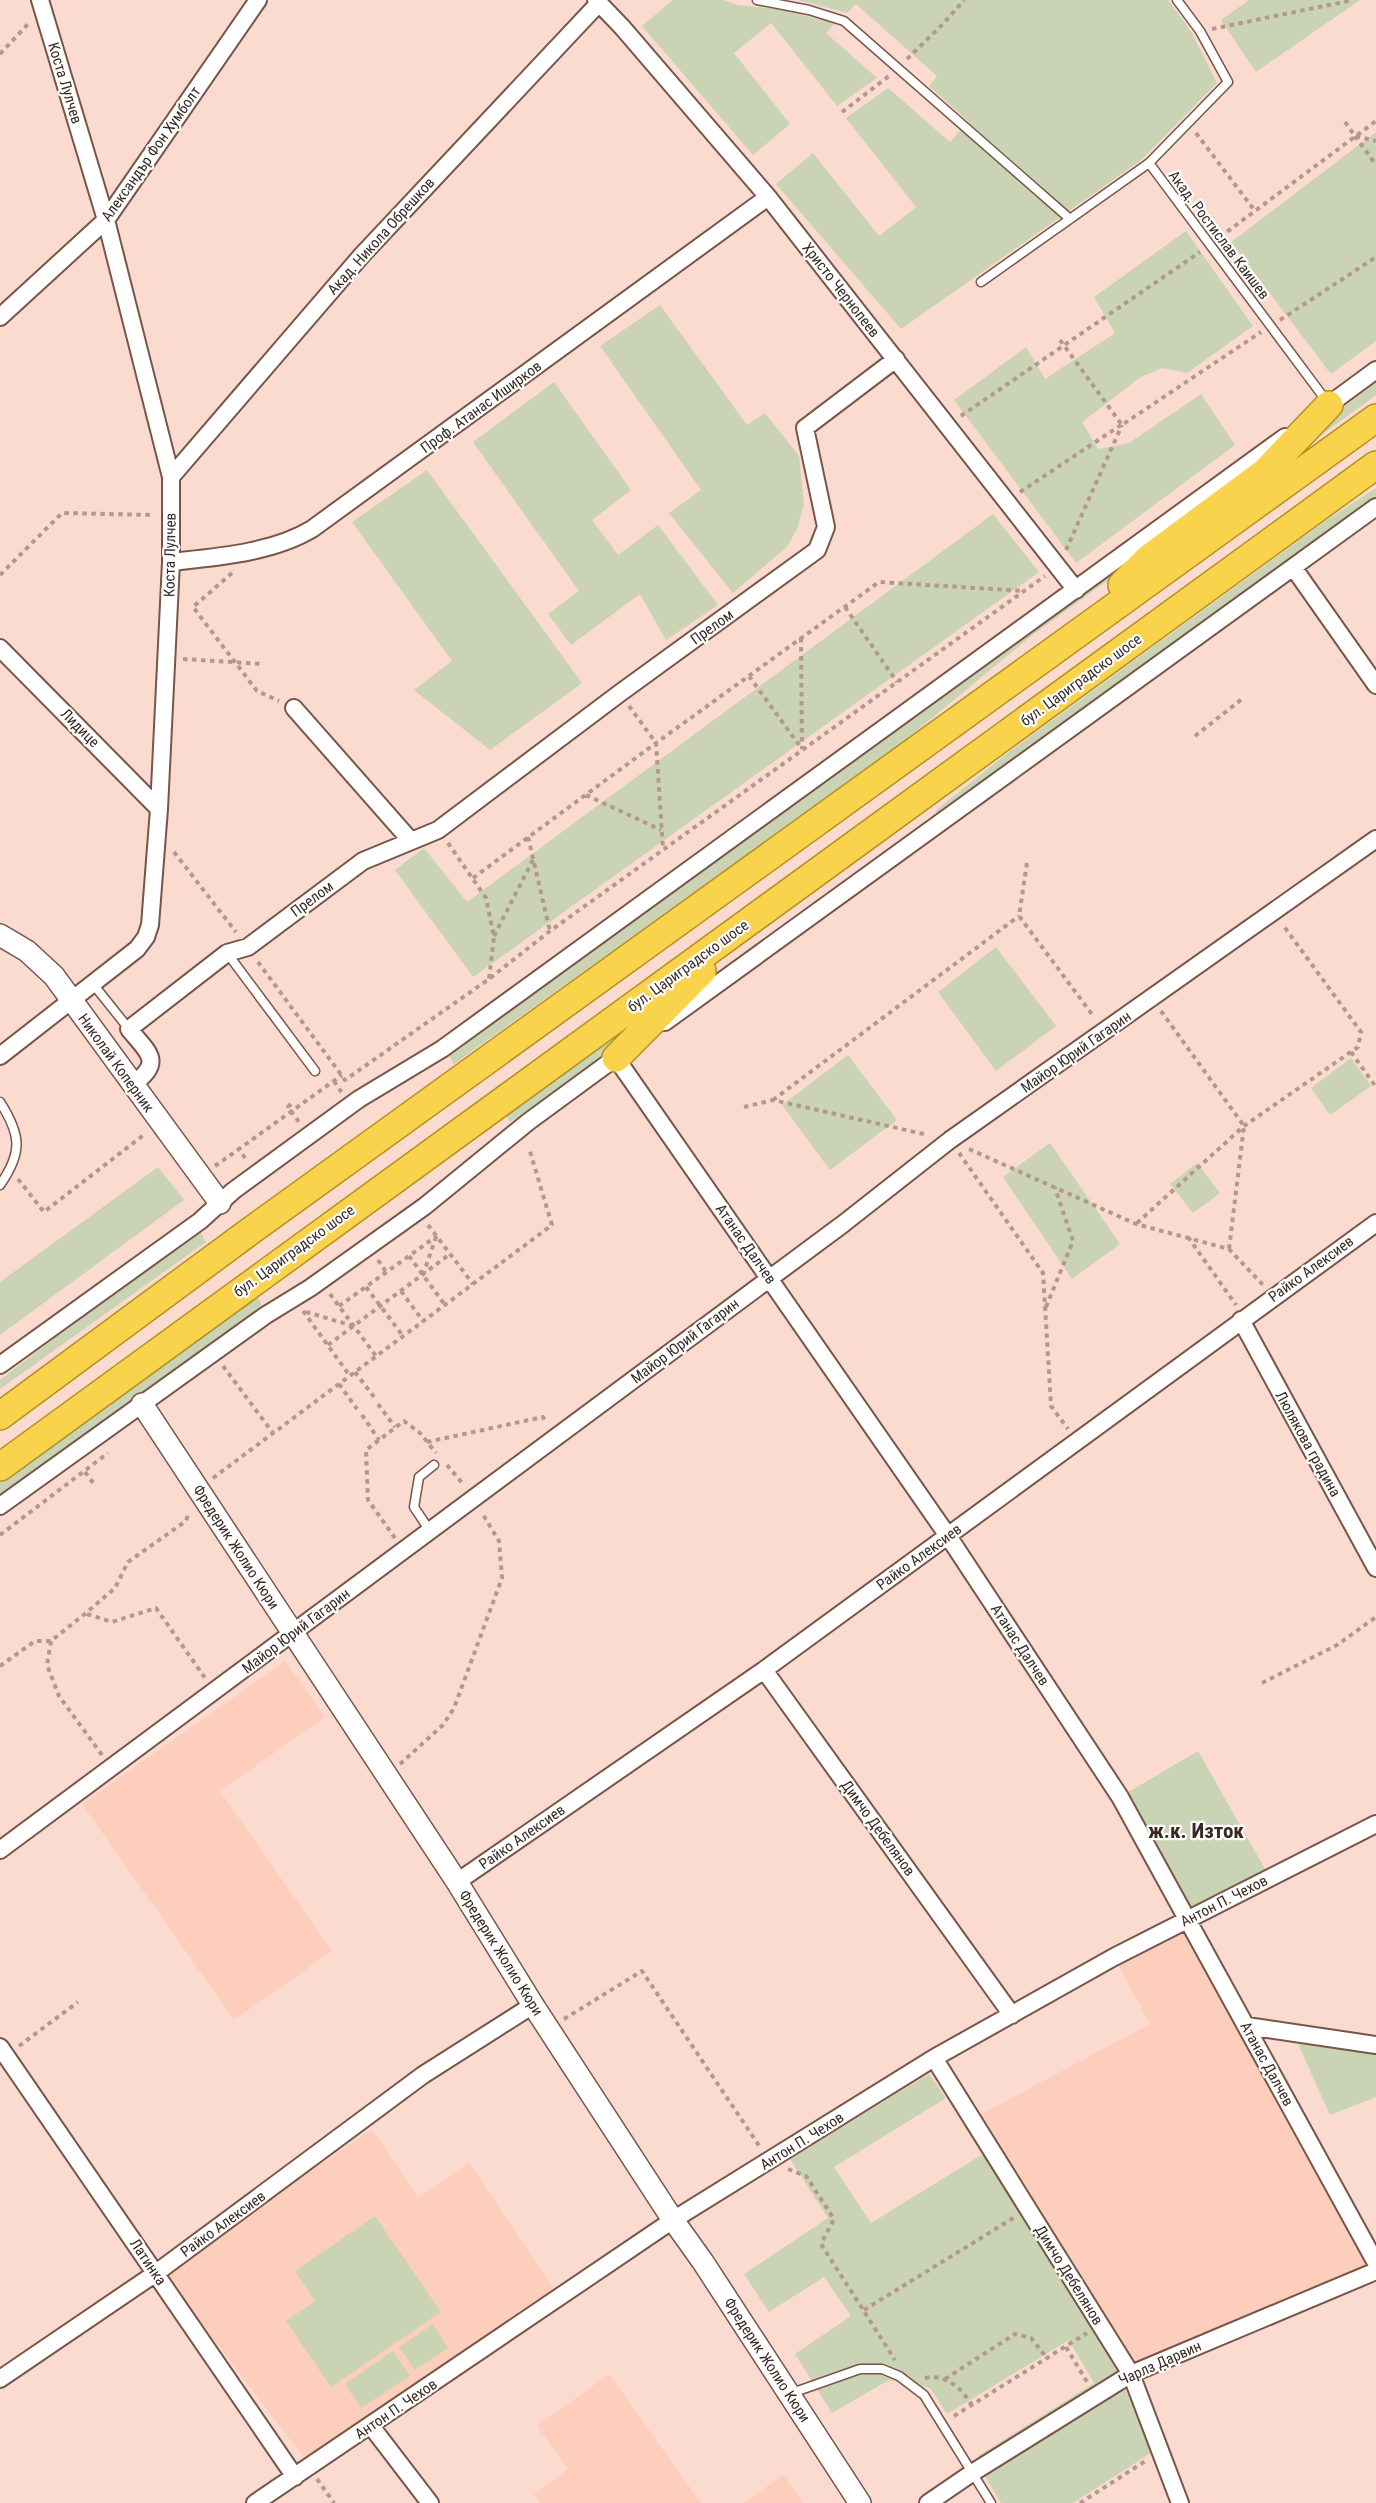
<svg xmlns="http://www.w3.org/2000/svg" width="1376" height="2503" viewBox="0 0 1376 2503" font-family="'Roboto Condensed',sans-serif">
	<rect width="100%" height="100%" fill="#fbdbcf"/>
	<path fill="#fecebd" d="M285 1661 325 1717 220 1791 332 1951 234 2020 82 1804Z
		M1188 1919 1376 2263 1131 2374 972 2119 1150 2024 1114 1957Z
		M372 2129 418 2197 469 2163 554 2289 307 2462 163 2273Z
		M609 2374 701 2503H540L534 2494 568 2469 537 2426Z
		M783 2475 803 2503H744Z"/>
	<path fill="#cad3b3" d="M673 0H723L738 5 778 9 835 23 826 33 877 78 837 106 771 23 734 53 790 124 753 155 642 26Z
		M798 0H1168L1192 33 1217 83 1140 161 901 329 776 184 813 153 879 236 916 207 846 118 888 88 950 142 968 121 929 86 937 76 856 4 847 13Z
		M1249 0H1360L1256 72 1221 20Z
		M1376 132V341L1331 374 1231 242Z
		M1186 231 1253 326 1187 373 1162 368 1141 377 1082 422 1098 449 1129 443 1201 394 1235 445 1076 563 954 400 1026 347 1045 379 1115 333 1094 297Z
		M660 305 747 425 765 413 799 456 804 504 797 529 787 547 733 593 669 513 701 490 600 346Z
		M554 382 631 490 592 520 618 555 658 525 718 605 666 640 640 594 571 645 548 614 579 591 473 442Z
		M1376 383V395L1313 441 1325 421Z
		M1261 466 1263 467 1030 637 898 746 454 1064 448 1054Z
		M427 470 582 683 490 750 414 690 452 661 352 522Z
		M1376 488V496L938 816 935 811 1005 755 1327 520Z
		M993 514 1039 572 473 977 395 870 424 848 467 902Z
		M996 947 1056 1026 996 1071 938 992Z
		M615 1035 608 1053 603 1057 510 1122 505 1114Z
		M848 1055 897 1120 830 1170 782 1105Z
		M1351 1058 1371 1086 1330 1115 1311 1088Z
		M1050 1143 1120 1244 1072 1279 1003 1177Z
		M1197 1163 1220 1193 1193 1213 1170 1184Z
		M158 1167 184 1200 0 1335V1282Z
		M200 1232 206 1242 0 1389V1380L95 1307Z
		M258 1297 262 1306 0 1497V1483Z
		M1198 1751 1270 1878 1188 1919 1120 1797Z
		M1296 2039 1376 2051V2097L1330 2115Z
		M929 2074 946 2098 834 2167 871 2223 983 2154 1125 2373 982 2462 978 2456 1094 2383 1069 2340 947 2414 930 2388 889 2380 832 2413 795 2354 851 2316 824 2277 769 2312 744 2274 828 2218 790 2159Z
		M375 2216 441 2312 331 2387 286 2321 315 2301 295 2271Z
		M433 2324 448 2348 415 2370 399 2347Z
		M393 2351 410 2376 361 2408 345 2384Z
		M1124 2387 1154 2451 1073 2503H1001L983 2473Z"/>
	<g fill="none" stroke-linecap="round" stroke-linejoin="round">
		<defs>
			<path id="service" d="M757 0 809 10 844 21 1070 219
				M1149 163 1328 403
				M981 282 1149 163 1228 82 1200 31 1177 0
				M227 953 315 1071
				M93 984 129 1029
				M0 1102C21 1135 23 1152 0 1185
				M430 1531 414 1507 419 1477 434 1465
				M789 2394 860 2369H882L899 2376 924 2395 991 2503"/>
			<path id="minor" d="M596 0 622 27 768 197 1076 590
				M0 317 106 220 258 0
				M1323 409 1376 370
				M171 477 362 255 599 3
				M171 562C217 557 272 553 312 529L768 197
				M1293 567 1376 685
				M0 648 159 809
				M294 708 411 841
				M665 1022 1376 507
				M0 1056 137 949 146 937 150 925 159 809 171 562V477L106 220 40 0
				M616 1058 948 1536 1120 1797 1376 2263
				M132 1085C164 1061 149 1054 129 1029L227 953 248 947 363 861 438 830 620 693 817 550 826 527 805 428 896 359
				M1241 1320 1376 1568
				M0 1365 200 1221 233 1191 359 1099 442 1049 1285 437
				M0 1506 266 1315 310 1288 425 1206 528 1122 622 1053
				M764 1670 1012 2015
				M0 1850 843 1224 950 1140 1376 839
				M457 1882 764 1670 1376 1223
				M1247 2026 1376 2045
				M0 2047 295 2477
				M934 2058 1131 2374 1180 2503
				M0 2379 156 2273 423 2075 533 2005
				M371 2426 430 2503
				M255 2503 673 2220 934 2058 1114 1957 1376 1824
				M928 2503 972 2473 1131 2374 1376 2271"/>
			<path id="tertiary" d="M0 935 27 951 54 976 220 1203
				M142 1404 457 1882 533 2005 673 2220 703 2262 860 2503"/>
			<path id="trunk" d="M1122 585 1149 558 1265 472 1329 405
				M616 1058 702 971
				M0 1416 249 1232 1376 418
				M0 1467 1376 465"/>
		</defs>
		<use href="#service" stroke="#775548" stroke-width="11"/>
		<use href="#minor" stroke="#775548" stroke-width="20"/>
		<use href="#tertiary" stroke="#775548" stroke-width="24"/>
		<use href="#trunk" stroke="#b49020" stroke-width="30"/>
		<path stroke="#b2988f" stroke-width="4" stroke-dasharray="4.5 4.5" stroke-linecap="butt" d="M1212 29 1353 0
			M0 54 28 24
			M907 59 943 24 964 0
			M842 112 889 76
			M1345 122 1355 136 1376 141
			M1196 133 1255 211
			M1355 136 1376 165
			M1220 237 1376 121
			M1280 320 1376 257
			M1060 340 1122 425 1261 332
			M961 416 1200 252
			M1020 492 1121 425
			M1066 550 1122 425
			M232 573 193 607 257 691 279 701
			M0 575 62 513 153 515
			M845 607 897 682
			M801 638 802 749
			M183 659 263 664
			M749 676 802 749
			M629 706 656 743 663 849
			M1195 736 1242 699
			M586 795 661 830
			M528 837 550 931
			M448 843 486 898 494 937 489 979
			M174 852 236 932
			M1027 863 1019 916 1094 1017
			M473 878 656 743 879 582 1024 591
			M494 936 533 860
			M258 962 345 1080 489 979 550 931 1045 576
			M1161 1011 1244 1126 1229 1249
			M1351 1052 1376 1087
			M334 1081 342 1093
			M773 1100 1019 916
			M291 1104 288 1107 299 1122
			M744 1107 773 1100 928 1135
			M969 1149 1136 1224 1229 1249 1263 1285
			M959 1153 1043 1273 1051 1406 1068 1429
			M245 1158 239 1149 342 1075
			M215 1166 239 1149
			M18 1179 44 1212 145 1134
			M1137 1223 1244 1126 1358 1047 1361 1032 1283 925
			M428 1225 473 1284
			M1188 1237 1236 1305
			M409 1256 445 1305
			M378 1260 386 1272
			M423 1275 436 1237
			M366 1287 403 1336
			M401 1291 423 1321
			M330 1294 376 1356
			M339 1306 437 1236
			M1046 1307 1073 1241 1055 1188
			M303 1311 350 1376
			M306 1312 354 1326
			M328 1345 450 1254
			M223 1366 273 1433
			M355 1372 374 1397
			M339 1384 357 1409
			M378 1404 395 1427
			M362 1415 379 1440
			M427 1442 543 1417 546 1422
			M447 1465 463 1484
			M85 1472 94 1484
			M213 1478 552 1225 529 1148
			M0 1535 108 1453
			M395 1538 368 1500 366 1450 404 1421 420 1433 436 1453
			M87 1614 112 1622 156 1608 205 1678
			M51 1641 47 1665 59 1696 102 1755
			M0 1666 35 1641H51L86 1613 115 1588 128 1562 186 1521 189 1512
			M1262 1683 1337 1645 1376 1617
			M400 1764 443 1725 454 1708 502 1578 499 1541 482 1513
			M564 2019 642 1971 760 2147
			M19 2046 78 2002
			M788 2169 806 2176 834 2219 821 2244 895 2360
			M864 2310 1015 2217
			M1066 2347 1087 2382
			M925 2378C947 2374 961 2388 972 2405
			M945 2379 1015 2334 1031 2338 1047 2358
			M954 2416 1087 2333
			M317 2479 334 2503
			M1080 2503 1147 2460"/>
		<use href="#service" stroke="#fff" stroke-width="8"/>
		<use href="#minor" stroke="#fff" stroke-width="16"/>
		<use href="#tertiary" stroke="#fff" stroke-width="21"/>
		<use href="#trunk" stroke="#f8d34b" stroke-width="27"/>
	</g>
	<g text-anchor="middle" dominant-baseline="central" stroke-width="4.5" stroke-linejoin="round" paint-order="stroke">
		<g font-size="15" fill="#382923" stroke="#fff">
			<text transform="translate(65 83) rotate(73)">Коста Лулчев</text>
			<text transform="translate(151 154) rotate(-55)">Александър Фон Хумболт</text>
			<text transform="translate(1219 235) rotate(53)">Акад. Ростислав Каишев</text>
			<text transform="translate(381 236) rotate(-48)">Акад. Никола Обрешков</text>
			<text transform="translate(841 290) rotate(52)">Христо Чернопеев</text>
			<text transform="translate(481 407) rotate(-36)">Проф. Атанас Иширков</text>
			<text transform="translate(170 555) rotate(-89)">Коста Лулчев</text>
			<text transform="translate(712 627) rotate(-36)">Прелом</text>
			<text transform="translate(1081 680) rotate(-36)">бул. Цариградско шосе</text>
			<text transform="translate(80 728) rotate(45)">Лидице</text>
			<text transform="translate(312 899) rotate(-37)">Прелом</text>
			<text transform="translate(688 966) rotate(-36)">бул. Цариградско шосе</text>
			<text transform="translate(1076 1052) rotate(-35)">Майор Юрий Гагарин</text>
			<text transform="translate(116 1063) rotate(54)">Николай Коперник</text>
			<text transform="translate(746 1244) rotate(55)">Атанас Далчев</text>
			<text transform="translate(294 1251) rotate(-36)">бул. Цариградско шосе</text>
			<text transform="translate(1311 1269) rotate(-36)">Райко Алексиев</text>
			<text transform="translate(685 1341) rotate(-37)">Майор Юрий Гагарин</text>
			<text transform="translate(1308 1444) rotate(61)">Люлякова градина</text>
			<text transform="translate(236 1547) rotate(57)">Фредерик Жолио Кюри</text>
			<text transform="translate(919 1557) rotate(-36)">Райко Алексиев</text>
			<text transform="translate(296 1631) rotate(-37)">Майор Юрий Гагарин</text>
			<text transform="translate(1020 1645) rotate(57)">Атанас Далчев</text>
			<text transform="translate(878 1828) rotate(54)">Димчо Дебелянов</text>
			<text transform="translate(522 1837) rotate(-35)">Райко Алексиев</text>
			<text transform="translate(1224 1901) rotate(-27)">Антон П. Чехов</text>
			<text transform="translate(501 1953) rotate(58)">Фредерик Жолио Кюри</text>
			<text transform="translate(1267 2064) rotate(61)">Атанас Далчев</text>
			<text transform="translate(802 2141) rotate(-32)">Антон П. Чехов</text>
			<text transform="translate(223 2224) rotate(-36)">Райко Алексиев</text>
			<text transform="translate(148 2262) rotate(56)">Латинка</text>
			<text transform="translate(1069 2275) rotate(58)">Димчо Дебелянов</text>
			<text transform="translate(767 2360) rotate(57)">Фредерик Жолио Кюри</text>
			<text transform="translate(1160 2363) rotate(-24)">Чарлз Дарвин</text>
			<text transform="translate(396 2409) rotate(-34)">Антон П. Чехов</text>
		</g>
		<g font-size="21" font-weight="bold" fill="#382923" stroke="#fff">
			<text x="1196" y="1831">ж.к. Изток</text>
		</g>
	</g>
</svg>
